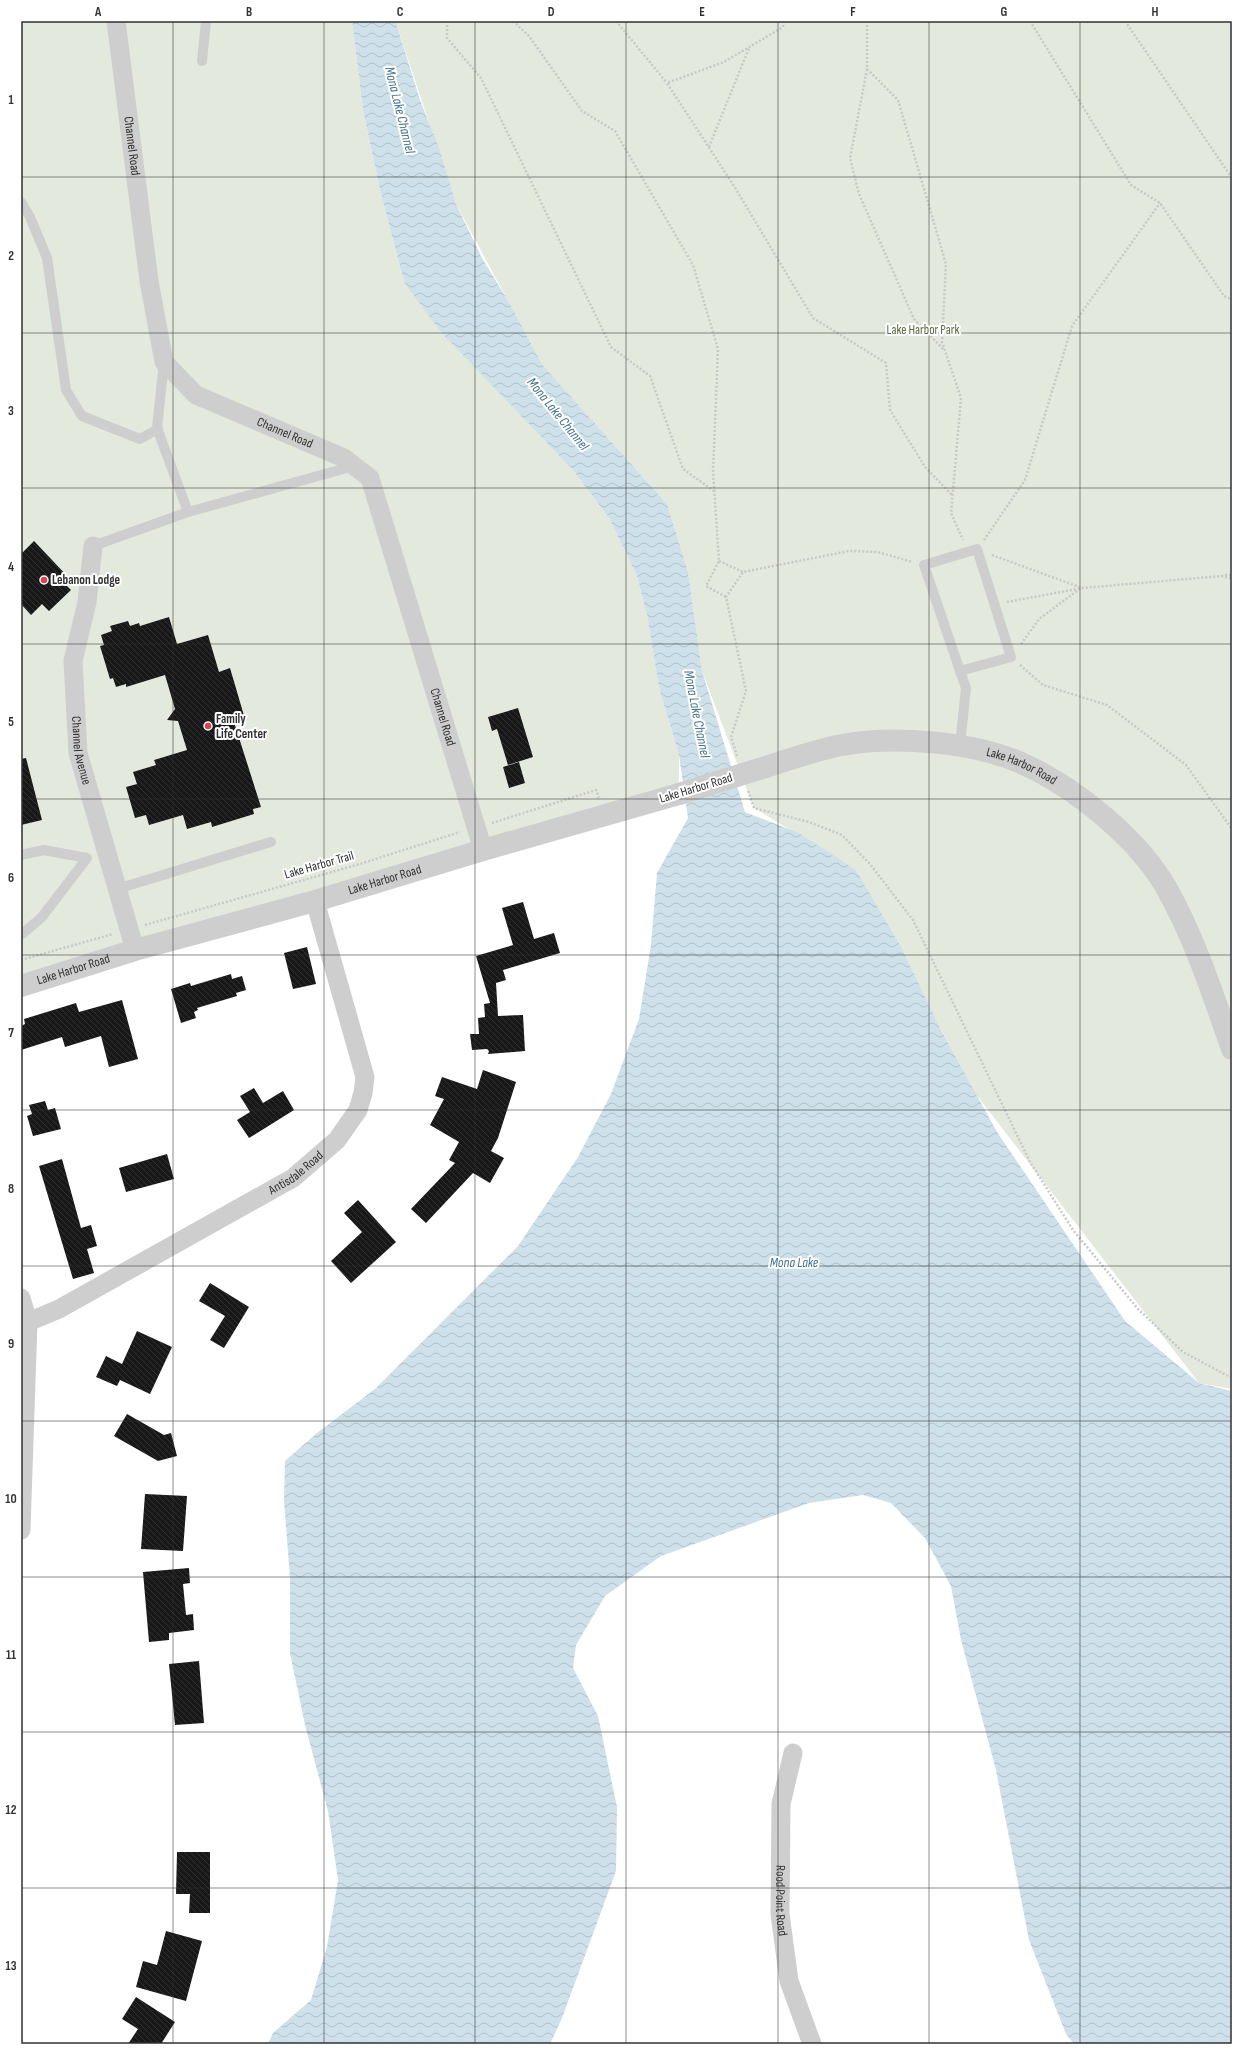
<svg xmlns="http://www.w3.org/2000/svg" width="1253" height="2065" viewBox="0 0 1253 2065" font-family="'Sofia Sans Condensed',sans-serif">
	<defs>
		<pattern id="water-waves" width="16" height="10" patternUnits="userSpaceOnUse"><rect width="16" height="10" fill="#cee0ea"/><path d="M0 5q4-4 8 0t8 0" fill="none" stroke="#b1c1c9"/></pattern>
		<pattern id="building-back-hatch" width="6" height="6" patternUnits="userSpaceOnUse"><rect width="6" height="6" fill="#181818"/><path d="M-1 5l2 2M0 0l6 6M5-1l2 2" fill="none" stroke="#313131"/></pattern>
	</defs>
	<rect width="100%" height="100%" fill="#fff"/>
	<path fill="#e4e9dd" d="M21 21H352L363 110 380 190 404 282 572 469 609 518 637 576 647 615 659 688 679 755V794L21 983Z
		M397 21H1232V1389L1199 1383 975 1093 856 870 754 808 702 671 688 571 667 504 542 364 456 204 397 26Z"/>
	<path fill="url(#water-waves)" d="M352 21H397V26L420 100 439 148 456 204 482 258 510 304 542 364 667 504 688 571 702 671 745 812 799 833 856 870 902 949 941 1030 997 1132 1125 1321 1199 1383 1232 1391V2044H1074L1066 2034 1029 1940 996 1770 961 1640 951 1586 925 1538 891 1503 863 1495 809 1503 661 1556 605 1596 576 1645 573 1668 598 1716 617 1807 616 1871 562 2018 550 2044H268L273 2033 311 2000 327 1947 338 1880 328 1811 305 1725 290 1653V1577L284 1501 285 1461 317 1433 375 1389 518 1246 578 1157 611 1094 639 1019 651 945 657 873 688 818 679 755 659 688 647 615 637 576 609 518 572 469 440 331 404 282 380 190 363 110Z"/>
	<path fill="url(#building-back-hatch)" d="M34 541 69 578 64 583 71 590 49 611 42 604 31 615 21 604V554Z
		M169 617 177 644 208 635 219 672 230 668 245 719 234 722 261 807 253 809 254 814 212 827 211 822 187 829 183 815 149 825 146 815 135 818 126 787 137 784 133 772 156 765 154 760 187 750 178 721 167 720 175 709 165 675 126 687V684L116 687 113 678 110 679 100 646 104 645 101 635 112 631 110 626 128 621 130 626 139 623 140 626Z
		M518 708 533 757 508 765 497 729 492 731 488 717Z
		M26 758 42 820 21 825V759Z
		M519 762 525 783 509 788 503 767Z
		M523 902 534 939 554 933 560 953 503 970 506 980 496 983 498 1016 523 1015 525 1051 488 1054 489 1051 487 1049 472 1050 470 1034H479L478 1018 485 1017 484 1004 490 1003 476 956 513 945 502 908Z
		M307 947 316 984 293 989 284 953Z
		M231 974 232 979 242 976 246 990 236 993 237 996 197 1008 198 1010 194 1012 196 1018 181 1023 171 989 190 983 191 986Z
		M122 1000 138 1059 109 1067 101 1036 65 1047 62 1037 21 1050V1026L25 1024 24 1019 76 1003 79 1012Z
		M483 1070 516 1082 498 1138 491 1151 504 1158 490 1183 473 1173 426 1223 411 1209 455 1163 449 1160 459 1142 430 1125 444 1099 435 1096 442 1077 477 1089Z
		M254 1088 263 1103 283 1091 294 1110 249 1138 237 1120 250 1112 240 1096Z
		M45 1101 48 1110 55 1108 61 1129 33 1136 27 1116 32 1114 29 1105Z
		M167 1154 174 1179 126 1192 119 1168Z
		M62 1159 81 1228 91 1225 97 1246 87 1249 94 1273 73 1279 39 1166Z
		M358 1200 396 1242 351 1283 331 1261 362 1232 344 1213Z
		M210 1283 249 1307 224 1348 210 1340 225 1316 199 1301Z
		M137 1331 172 1347 150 1394 120 1380 117 1386 96 1377 106 1356 122 1364Z
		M127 1414 164 1435 171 1433 177 1456 158 1461 114 1436Z
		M145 1494 187 1496 183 1551 141 1549Z
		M189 1568 190 1583 183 1584 186 1615 193 1614 194 1630 169 1633V1640L149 1642 143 1572Z
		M199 1661 204 1723 175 1725 169 1664Z
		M177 1852H210V1913H189L190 1894H176Z
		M166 1931 202 1941 186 2001 136 1987 143 1961 157 1965Z
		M136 1997 175 2022 161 2044H128L138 2029 122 2019Z"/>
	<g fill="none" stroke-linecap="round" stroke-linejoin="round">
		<path stroke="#c8c8c8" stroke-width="2.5" stroke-dasharray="2 2" stroke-linecap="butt" d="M447 21V38L481 78 611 347 650 376 683 469 714 491
			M513 21 529 36 582 111 615 131 693 265 718 349 713 472 719 561 706 586 726 597
			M616 21 667 83
			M784 21 783 27 724 62 667 83 734 186 813 318 886 363 890 410 925 467 952 495
			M867 21V69L898 100 946 264 942 342 961 398 951 513 963 540
			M1030 21 1131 185 1160 203 1224 296 1232 300
			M1125 21 1232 178
			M867 69 850 158 859 194 914 319 944 350
			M709 147 749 48
			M984 540 1025 480 1072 326 1160 203
			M992 555 1082 588
			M719 561 743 572
			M1225 575H1232
			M1007 602 1082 588 1222 576 1232 579
			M1021 644 1039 619 1081 588
			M1020 665 1043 685 1107 705 1186 765 1232 829
			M737 756 731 737 746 691 726 597 743 572 849 551 878 552 912 562
			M748 791 754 808 809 822 842 835 870 864 913 920 1030 1162 1073 1230 1138 1309 1183 1352 1232 1378
			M492 823 596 790 599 798
			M145 925 360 864 460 832
			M21 960 113 934"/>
		<path stroke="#cecece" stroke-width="10" d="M202 61 206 21
			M21 202 30 217 47 258 66 390 82 416 140 439 158 429
			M164 362 157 428 188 512 354 466
			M93 546 188 512
			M960 671 1011 657 977 549 924 565 960 671 966 688 960 745
			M21 855 44 850 87 858 42 917 21 935
			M117 889 271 842"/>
		<g stroke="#cecece" stroke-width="19">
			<path id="s1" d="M116 21 149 281 164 362 196 395 344 458 370 478 483 850"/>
			<path id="s2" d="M93 546 87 602 73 661 78 753 135 950"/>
			<path d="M21 1298 28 1322 21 1530"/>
			<path id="s3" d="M28 1322 59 1309 293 1178 337 1140 358 1110 363 1093 365 1077 315 901"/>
			<path id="s4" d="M793 1753 781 1804 780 1914 789 1981 812 2044"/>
		</g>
		<g stroke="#cecece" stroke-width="22">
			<path id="s5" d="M759 769C786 761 814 750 842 745 894 735 973 742 1021 763 1075 787 1138 838 1167 889 1195 939 1213 995 1232 1049"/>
			<path id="s6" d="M21 986 135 950 315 901 483 850 679 794"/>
		</g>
		<path stroke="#cecece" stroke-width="22" d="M679 794 759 769"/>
	</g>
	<path fill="none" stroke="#313131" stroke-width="1" stroke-opacity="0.55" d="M173 21V2044M324 21V2044M475 21V2044M626 21V2044M778 21V2044M929 21V2044M1080 21V2044M21 177H1232M21 333H1232M21 488H1232M21 644H1232M21 799H1232M21 955H1232M21 1110H1232M21 1266H1232M21 1421H1232M21 1577H1232M21 1732H1232M21 1888H1232"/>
	<g fill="#d8434e" stroke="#fff" stroke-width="1.5">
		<circle cx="44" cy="580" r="4"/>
		<circle cx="208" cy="726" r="4"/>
	</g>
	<g text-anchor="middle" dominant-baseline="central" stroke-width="4" stroke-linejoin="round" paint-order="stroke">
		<g font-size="13" fill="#313131" stroke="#fff">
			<text stroke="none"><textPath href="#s1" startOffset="126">Channel Road</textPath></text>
			<text stroke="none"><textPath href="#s1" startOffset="487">Channel Road</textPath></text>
			<text stroke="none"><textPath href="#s1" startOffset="834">Channel Road</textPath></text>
			<text stroke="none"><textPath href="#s2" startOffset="207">Channel Avenue</textPath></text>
			<text stroke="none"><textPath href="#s5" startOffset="270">Lake Harbor Road</textPath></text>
			<text transform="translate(696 788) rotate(-17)">Lake Harbor Road</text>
			<text transform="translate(319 865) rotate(-16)">Lake Harbor Trail</text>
			<text stroke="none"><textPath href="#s6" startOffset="379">Lake Harbor Road</textPath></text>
			<text stroke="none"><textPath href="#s6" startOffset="55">Lake Harbor Road</textPath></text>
			<text stroke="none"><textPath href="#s3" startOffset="307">Antisdale Road</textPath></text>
			<text stroke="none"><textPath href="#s4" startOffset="149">Rood Point Road</textPath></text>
		</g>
		<g font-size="13" fill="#546a41" stroke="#fff">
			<text x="923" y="330">Lake Harbor Park</text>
		</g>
		<g font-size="13" font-weight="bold" fill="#313131" stroke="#fff" text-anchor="start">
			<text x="52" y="580">Lebanon Lodge</text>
			<text x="216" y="719">Family<tspan x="216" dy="15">Life Center</tspan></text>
		</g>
		<g font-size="14" font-style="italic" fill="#44718e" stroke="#fff">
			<text transform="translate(400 110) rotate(76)">Mona Lake Channel</text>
			<text transform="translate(558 414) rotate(51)">Mona Lake Channel</text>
			<text transform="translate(697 714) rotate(79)">Mona Lake Channel</text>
			<text x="794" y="1262">Mona Lake</text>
		</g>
	</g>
	<rect width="1253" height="2065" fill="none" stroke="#ffffff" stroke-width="44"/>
	<rect x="22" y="22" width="1209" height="2021" fill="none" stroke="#313131" stroke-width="1.5"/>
	<g font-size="13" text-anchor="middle" font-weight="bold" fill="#313131">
		<text x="98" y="16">A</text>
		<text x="249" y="16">B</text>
		<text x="400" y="16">C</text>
		<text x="551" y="16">D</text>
		<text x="702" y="16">E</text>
		<text x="853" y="16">F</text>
		<text x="1004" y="16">G</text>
		<text x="1155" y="16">H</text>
		<text x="11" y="104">1</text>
		<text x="11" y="260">2</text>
		<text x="11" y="415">3</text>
		<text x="11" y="571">4</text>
		<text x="11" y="726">5</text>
		<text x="11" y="882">6</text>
		<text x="11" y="1037">7</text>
		<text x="11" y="1193">8</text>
		<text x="11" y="1348">9</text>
		<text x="11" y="1503">10</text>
		<text x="11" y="1659">11</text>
		<text x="11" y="1814">12</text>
		<text x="11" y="1970">13</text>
	</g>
</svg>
